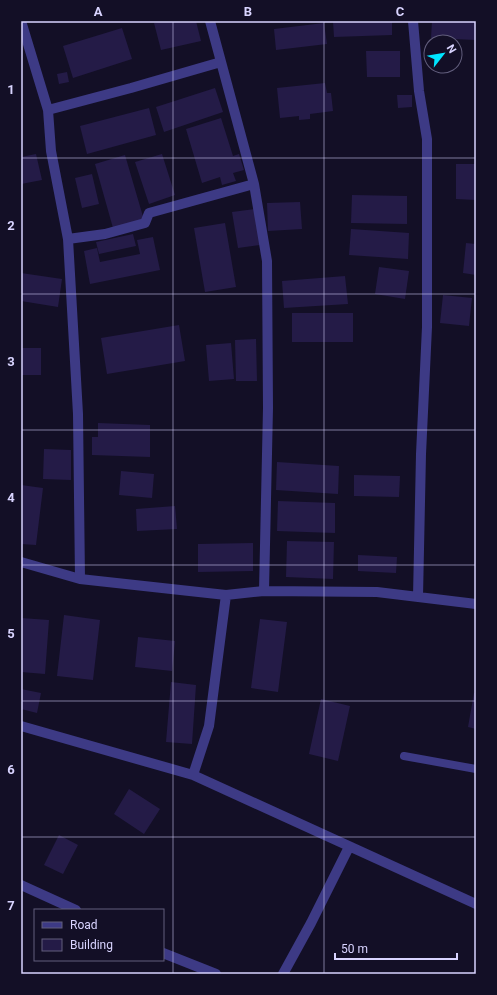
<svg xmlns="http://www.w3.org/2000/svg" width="497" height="995" viewBox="0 0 497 995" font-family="Roboto,sans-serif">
	<rect width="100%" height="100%" fill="#130f26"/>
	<path fill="#241b47" d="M164 21H196L201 41 161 50 154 23Z
		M333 21H392V35L334 37Z
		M432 21H476V40L431 38Z
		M324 23 327 44 276 50 274 29Z
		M122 28 132 59 73 78 63 46Z
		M366 51H400V77H367Z
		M67 72 69 82 59 84 57 74Z
		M325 83 327 93H331L333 111 310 114V119L299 120V116L280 118 277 88Z
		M215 88 223 112 164 132 156 107Z
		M397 95H412V107L398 108Z
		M149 108 156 135 87 154 80 126Z
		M221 118 233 156 239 154 244 170 233 173 236 181 222 185 220 177 202 183 186 129Z
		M36 154 42 180 21 184V157Z
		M162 154 175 195 149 204 135 162Z
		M125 155 144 220 113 228 95 164Z
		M456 164H476V200L456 199Z
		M92 174 99 204 82 208 75 178Z
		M352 195 407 196V224L351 223Z
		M300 202 302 229 268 231 267 203Z
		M255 209 260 245 238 248 232 212Z
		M225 223 236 287 205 292 194 228Z
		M351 229 409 233 408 259 349 255Z
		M133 234 136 246 99 254 96 242Z
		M153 237 160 270 90 284 84 251 97 248 100 262 140 254 137 240Z
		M466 243 476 244V275L463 273Z
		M379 267 409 271 405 299 375 294Z
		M21 273 62 279 58 307 21 301Z
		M345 276 348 304 284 308 282 281Z
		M443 295 472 298 469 326 440 323Z
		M292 313H353V342H292Z
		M179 325 185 361 107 374 101 338Z
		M256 339 257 381H236L235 340Z
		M231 343 234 379 209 381 206 345Z
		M21 348H41V375H21Z
		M98 423 150 425V457L92 455V437H98Z
		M44 449 71 450V480L43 479Z
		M277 462 339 466 338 494 276 490Z
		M121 471 154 474 152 498 119 495Z
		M354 475 400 476 399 497 354 496Z
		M21 485 43 488 36 545 21 544Z
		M278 501 335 503V533L277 531Z
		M175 506 177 529 137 531 136 509Z
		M287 541 334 542 333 579 286 577Z
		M253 543V571L198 572V544Z
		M358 555 397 557 396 573 358 571Z
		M64 615 100 620 93 680 57 676Z
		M21 618 49 620 45 674 21 672Z
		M260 619 287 622 278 692 251 688Z
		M138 637 175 641 172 671 135 667Z
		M171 682 196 685 192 744 166 742Z
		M21 689 41 693 37 713 21 709Z
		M474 693H476V729L468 727Z
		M321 699 350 706 338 761 309 754Z
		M129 789 160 809 144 834 114 814Z
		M59 835 78 845 63 874 44 865Z"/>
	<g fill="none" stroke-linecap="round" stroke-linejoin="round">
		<path stroke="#3d3a85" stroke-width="8" d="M404 756 476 769"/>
		<path stroke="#3d3a85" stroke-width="10" d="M21 21 48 110 51 151 68 239 78 414 80 579
			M210 21 254 184 267 261 268 408 264 591
			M413 21 419 91 427 139V327L421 454 418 597
			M48 110 131 88 221 62
			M68 239 105 234 145 223 149 213 254 184
			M21 562 80 579 226 595 264 591 377 592 476 604
			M21 726 193 775 476 904
			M193 775 209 726 226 595
			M21 885 76 910
			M163 953 216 974
			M283 974 311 923 349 847"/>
	</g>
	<path fill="none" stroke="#d9d4ff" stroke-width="1" stroke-opacity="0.55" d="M173 21V974M324 21V974M21 158H476M21 294H476M21 430H476M21 565H476M21 701H476M21 837H476"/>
	<rect width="497" height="995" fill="none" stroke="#130f26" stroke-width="44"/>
	<rect x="34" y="909" width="130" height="52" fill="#130f26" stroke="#625e7d"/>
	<rect x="42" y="922" width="20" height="6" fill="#3d3a85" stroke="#625e7d"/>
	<text x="70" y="929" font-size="12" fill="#d9d4ff">Road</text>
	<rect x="42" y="939" width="20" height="12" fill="#241b47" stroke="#625e7d"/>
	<text x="70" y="949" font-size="12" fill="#d9d4ff">Building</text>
	<g transform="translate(443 54) rotate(59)"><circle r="19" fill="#130f26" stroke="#625e7d"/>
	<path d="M0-3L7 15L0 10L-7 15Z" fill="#00e5ff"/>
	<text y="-6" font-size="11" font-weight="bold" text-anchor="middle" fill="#d9d4ff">N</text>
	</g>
	<path d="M335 953v6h122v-6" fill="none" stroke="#d9d4ff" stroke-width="2"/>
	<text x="341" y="953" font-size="12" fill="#d9d4ff" stroke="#130f26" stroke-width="3" paint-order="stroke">50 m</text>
	<rect x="22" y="22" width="453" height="951" fill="none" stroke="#d9d4ff" stroke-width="1.5"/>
	<g font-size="13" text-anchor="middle" font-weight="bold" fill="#d9d4ff">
		<text x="98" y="16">A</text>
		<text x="248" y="16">B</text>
		<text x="400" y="16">C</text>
		<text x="11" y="94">1</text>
		<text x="11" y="230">2</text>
		<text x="11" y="366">3</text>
		<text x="11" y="502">4</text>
		<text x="11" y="638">5</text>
		<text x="11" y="774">6</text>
		<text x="11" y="910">7</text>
	</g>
</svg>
